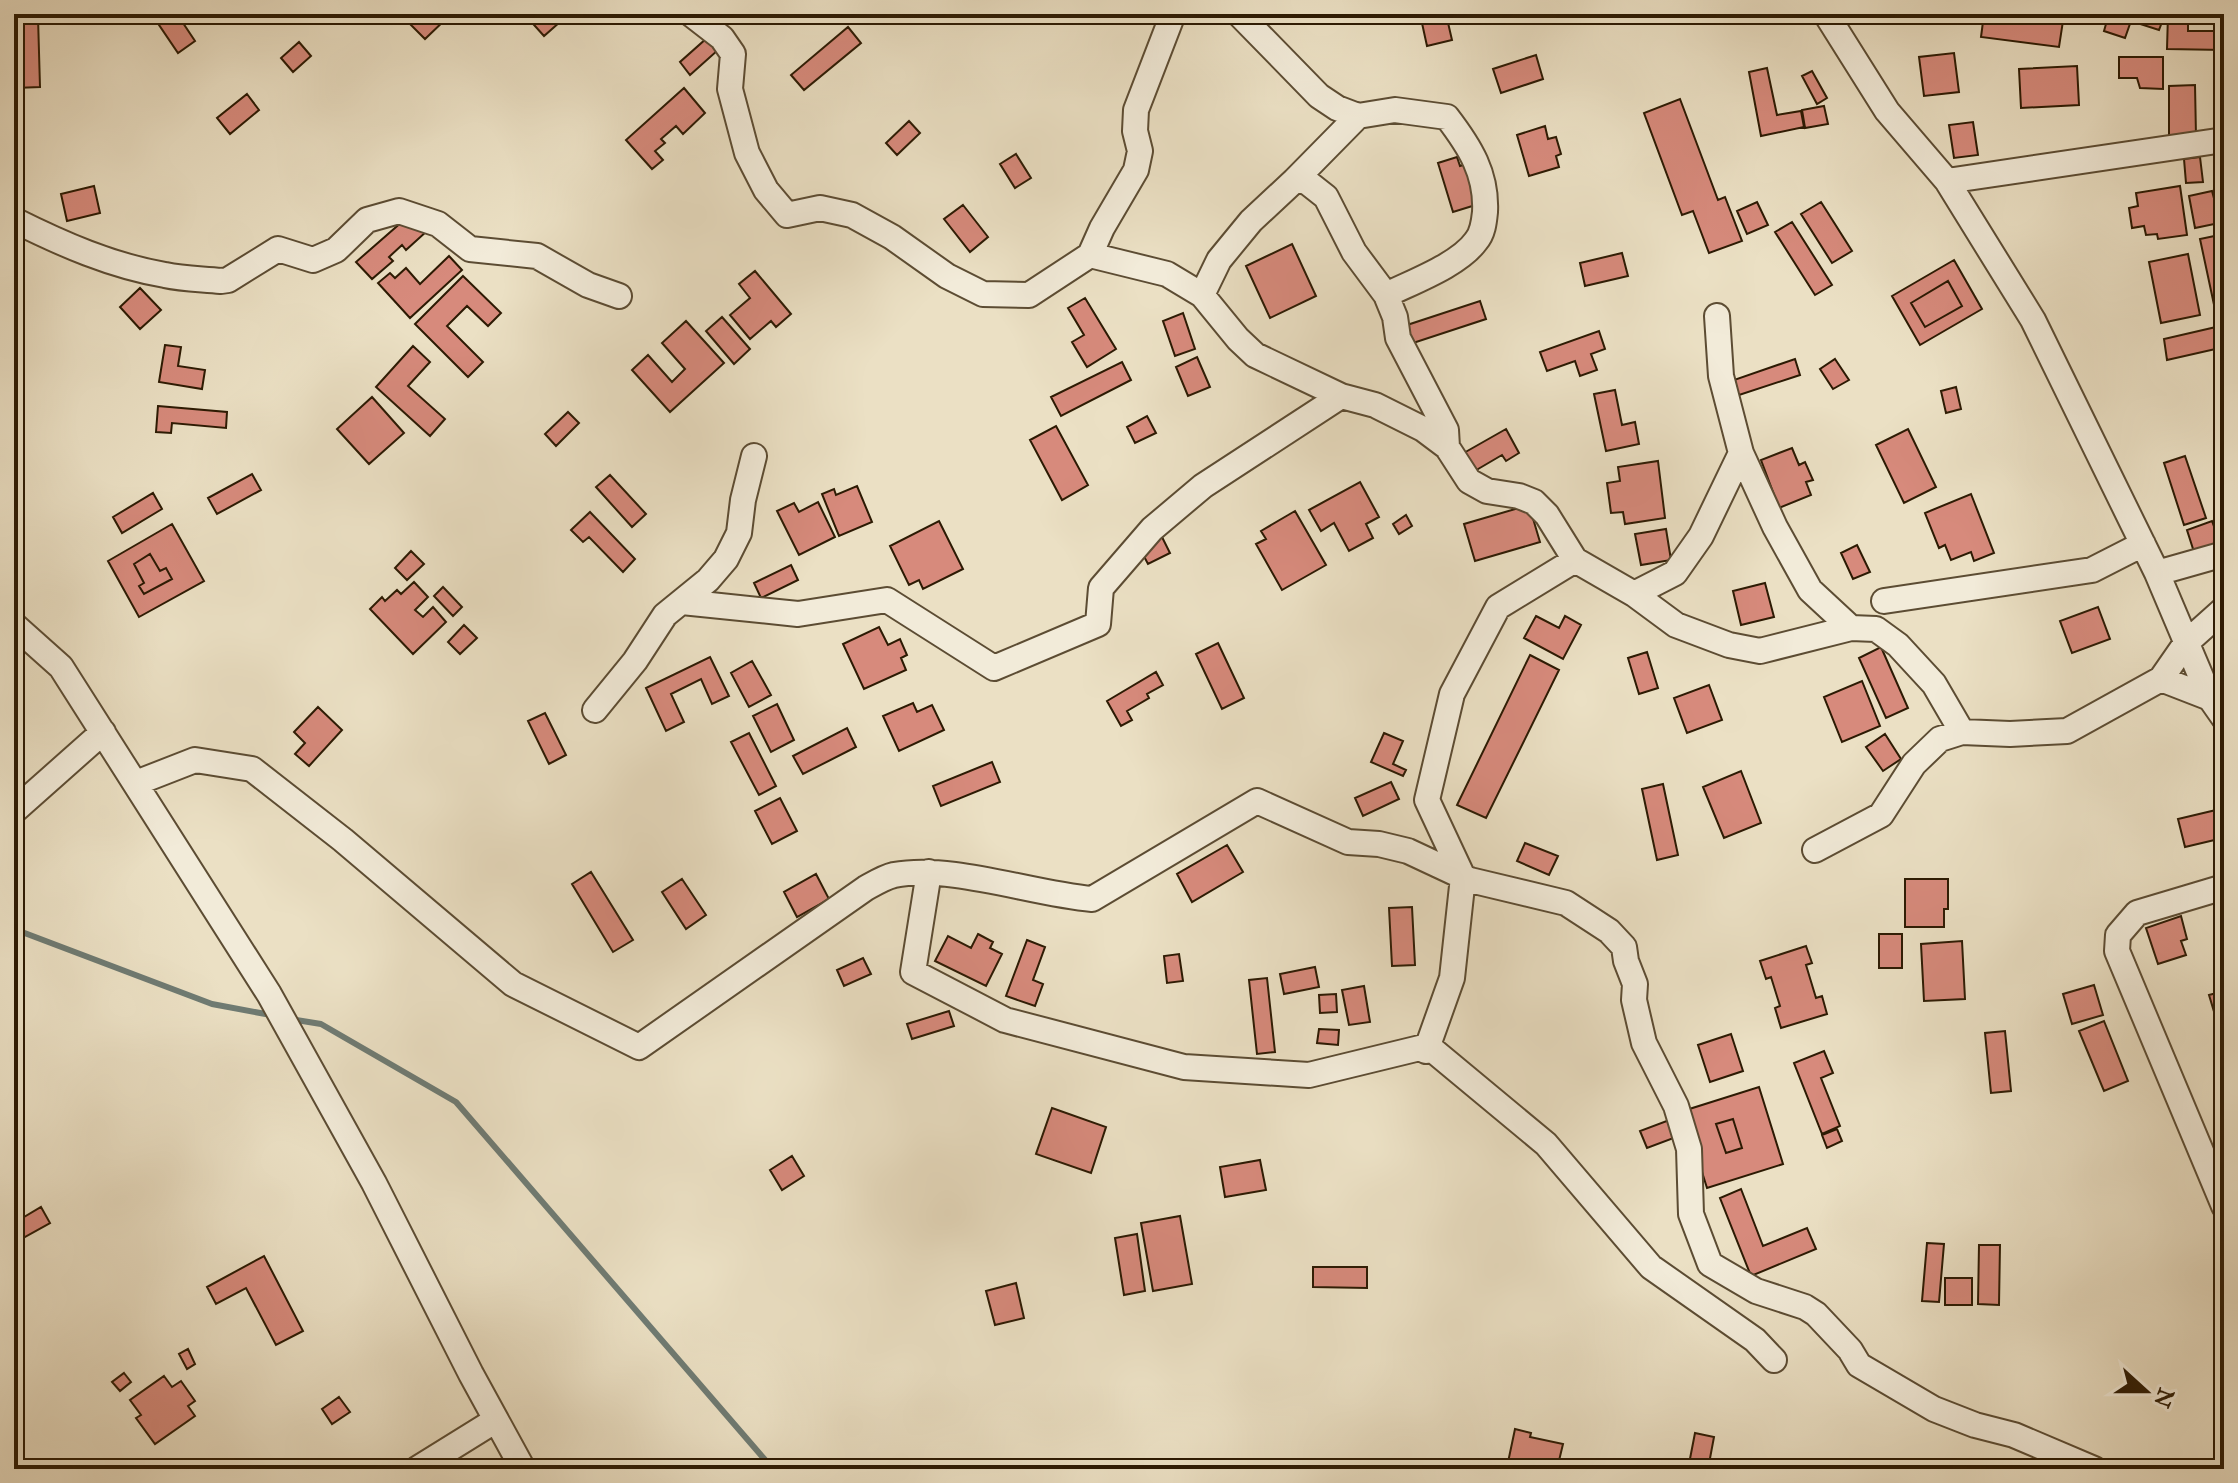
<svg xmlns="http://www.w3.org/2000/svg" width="2238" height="1483" viewBox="0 0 2238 1483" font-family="'IM FELL Great Primer',serif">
	<rect width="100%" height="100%" fill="#ebe0c4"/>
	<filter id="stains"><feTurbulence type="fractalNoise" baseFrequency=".0025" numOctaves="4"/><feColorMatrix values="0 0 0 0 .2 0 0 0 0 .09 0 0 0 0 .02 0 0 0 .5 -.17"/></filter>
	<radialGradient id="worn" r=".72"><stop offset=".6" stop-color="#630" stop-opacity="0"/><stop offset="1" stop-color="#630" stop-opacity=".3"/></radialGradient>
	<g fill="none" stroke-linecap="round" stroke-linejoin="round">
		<path stroke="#6f7b73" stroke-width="6" d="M14 929 212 1004 271 1015
			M290 1019 321 1024 456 1102 773 1469"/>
	</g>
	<path fill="#d78a7c" stroke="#2c1a03" stroke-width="2" fill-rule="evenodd" d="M155 14H177L195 41 178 53 153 16Z
		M422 14H445L448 17 425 39 411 25Z
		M528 14H569L544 36 526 16Z
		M1420 14H1446L1452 40 1427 46Z
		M1984 14 2027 16 2028 14H2043L2042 19 2063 21 2059 47 1981 37Z
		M2093 14H2165L2159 30 2131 21 2125 38 2104 31 2106 24 2092 19Z
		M2168 14H2188V31H2222L2224 14V50L2167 49Z
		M14 17H38L40 87 15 88Z
		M848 27 861 43 804 90 791 75Z
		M707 38 718 50 690 75 680 62Z
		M299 42 311 56 293 72 281 58Z
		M1954 53 1959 92 1924 96 1919 57Z
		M1536 55 1543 79 1501 93 1493 69Z
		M2119 57H2163V89L2140 88 2137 78H2119Z
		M2077 66 2079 105 2021 108 2019 69Z
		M1767 68 1777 115 1801 111 1804 127 1761 136 1749 72Z
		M1812 71 1827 98 1817 104 1802 76Z
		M2195 85 2196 136 2169 137V86Z
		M684 88 705 113 683 134 676 126 661 139 665 143 655 151 663 160 652 169 626 140Z
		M247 94 259 110 230 134 217 118Z
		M1680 99 1718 200 1725 197 1742 241 1709 253 1693 211 1682 215 1644 113Z
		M1824 106 1828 124 1805 128 1802 110Z
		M909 121 920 133 897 155 886 143Z
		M1973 122 1978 155 1954 158 1949 125Z
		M1545 126 1548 139 1556 137 1561 154 1556 156 1559 167 1529 176 1517 135Z
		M1016 154 1031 178 1015 188 1000 164Z
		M1457 157 1460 166 1470 163 1482 203 1453 212 1438 163Z
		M2200 157 2203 182 2186 183 2184 159Z
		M94 186 100 213 67 221 61 194Z
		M2180 186 2187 235 2158 239 2157 234 2146 235 2144 226 2132 228 2129 208 2138 206 2136 193Z
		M2212 191 2215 202 2224 200V222L2195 228 2189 196Z
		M1757 202 1768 225 1747 234 1737 211Z
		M1821 202 1852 251 1832 263 1801 214Z
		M963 205 988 237 970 252 944 219Z
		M411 214 427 231 406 250 402 245 389 257 393 261 372 279 356 262Z
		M1792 222 1832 285 1815 295 1775 232Z
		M2224 234V312L2216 314 2200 239Z
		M1292 244 1316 296 1270 318 1246 266Z
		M1622 253 1628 276 1585 286 1580 263Z
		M2188 254 2200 315 2161 323 2149 262Z
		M449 256 462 270 410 318 378 283 390 273 395 278 406 268 420 284Z
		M1954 260 1982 309 1920 345 1892 296ZM1948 281 1962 306 1925 327 1911 303Z
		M755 271 791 314 776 327 771 321 750 339 730 315 750 298 739 284Z
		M463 276 501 313 488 326 467 306 447 326 483 362 468 377 415 324Z
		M1948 281 1962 306 1925 327 1911 303Z
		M140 288 161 310 140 329 120 307Z
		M1085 298 1116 349 1087 367 1072 342 1084 335 1068 308Z
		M1480 301 1486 319 1404 346 1398 328Z
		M1183 313 1195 349 1175 356 1163 321Z
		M722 317 750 349 734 364 706 331Z
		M686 321 724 363 670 412 632 370 648 355 672 382 685 369 662 343Z
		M2216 327 2220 348 2167 360 2164 339Z
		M1599 331 1605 349 1591 354 1597 370 1580 376 1575 361 1547 371 1540 352Z
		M165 345 181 347 178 366 205 370 202 389 159 382Z
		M413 346 430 362 408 386 445 419 430 436 376 387Z
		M1197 357 1210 387 1188 396 1176 367Z
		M1795 359 1800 375 1736 396 1731 381Z
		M1835 359 1849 380 1833 389 1820 369Z
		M1122 362 1131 380 1061 416 1051 397Z
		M1956 387 1961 409 1946 413 1941 391Z
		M1615 390 1622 425 1635 422 1639 444 1606 451 1594 394Z
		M372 397 404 433 369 464 337 429Z
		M158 406 227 412 226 428 172 423 171 433 156 432Z
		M568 412 579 423 556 446 545 434Z
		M1147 416 1156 433 1135 443 1127 427Z
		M1056 426 1088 485 1062 500 1030 440Z
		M1506 429 1519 453 1506 461 1502 455 1473 472 1462 454Z
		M1908 429 1936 487 1904 503 1876 445Z
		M1792 448 1799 465 1805 462 1813 480 1806 482 1811 495 1779 508 1761 460Z
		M2185 456 2206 518 2184 525 2164 463Z
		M1658 461 1665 518 1625 524 1623 512 1611 513 1607 483 1620 481 1618 467Z
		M252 474 261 490 217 514 208 498Z
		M610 475 646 514 632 527 596 487Z
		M1360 482 1379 517 1366 524 1373 538 1349 551 1334 523 1321 531 1309 510Z
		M857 486 872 522 839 536 822 494 834 489 836 495Z
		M153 493 162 509 122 533 113 517Z
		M1971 494 1994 553 1974 561 1971 552 1951 560 1945 545 1939 548 1925 513Z
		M818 502 835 537 799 555 777 511 794 503 799 512Z
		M1529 505 1540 542 1475 561 1464 524Z
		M1295 511 1326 565 1282 590 1256 544 1266 539 1261 531Z
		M590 512 635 559 623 572 589 537 583 542 571 530Z
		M1406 515 1412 526 1399 534 1393 524Z
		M939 521 963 569 923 589 919 580 909 585 890 546Z
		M2212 521 2220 543 2194 552 2187 530Z
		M172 524 204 581 139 617 108 561ZM150 554 160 571 166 568 172 579 144 594 139 586 144 583 134 564Z
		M1666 529 1671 560 1641 565 1635 534Z
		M1161 535 1170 553 1148 564 1139 547Z
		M1857 545 1870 572 1853 579 1841 553Z
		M411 551 424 564 407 580 395 568Z
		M150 554 160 571 166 568 172 579 144 594 139 586 144 583 134 564Z
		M791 565 798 580 761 598 754 583Z
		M414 582 428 597 415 610 423 617 433 607 446 622 413 654 370 609 382 597 385 601 397 590 401 594Z
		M1765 583 1774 617 1741 625 1733 591Z
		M443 587 462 607 453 616 434 596Z
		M2098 607 2110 639 2072 653 2060 621Z
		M1536 616 1559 628 1565 616 1581 625 1563 659 1524 638Z
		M464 625 477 638 460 654 448 642Z
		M879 627 888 645 900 639 907 655 901 658 906 670 864 689 843 644Z
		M1218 643 1244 698 1222 709 1196 654Z
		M1881 647 1908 708 1886 718 1859 658Z
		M1647 652 1658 688 1639 694 1628 658Z
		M1530 655 1559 670 1486 818 1457 805Z
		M710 657 729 696 712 704 701 679 671 694 684 722 666 731 646 688Z
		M752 661 771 695 749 707 731 673Z
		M1156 672 1163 685 1147 694 1149 698 1127 711 1132 720 1121 726 1107 701Z
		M1862 681 1880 726 1842 742 1824 697Z
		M1709 685 1722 720 1687 733 1674 698Z
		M913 703 917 712 932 705 944 730 899 751 883 716Z
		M777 704 794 740 771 752 753 716Z
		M318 707 342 730 309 766 295 754 305 743 294 732Z
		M545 713 566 755 549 764 528 721Z
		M847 728 856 747 803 774 793 756Z
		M749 733 776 786 759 795 731 742Z
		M1384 733 1403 741 1393 764 1406 770 1403 776 1371 762Z
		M1885 734 1901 759 1883 771 1866 747Z
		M992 762 1000 782 941 806 933 786Z
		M1741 771 1761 823 1724 838 1703 787Z
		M1391 782 1399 799 1363 816 1355 798Z
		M1663 784 1678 855 1657 860 1642 789Z
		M780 798 797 831 772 844 755 811Z
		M2216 810 2223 838 2185 847 2178 819Z
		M1525 843 1558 856 1549 875 1517 861Z
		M1227 845 1243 872 1192 902 1177 874Z
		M591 872 633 940 613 952 572 884Z
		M816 874 829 899 797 917 784 892Z
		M682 879 706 915 686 929 662 892Z
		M1905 879H1948V909H1944V927H1905Z
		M1412 907 1415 965 1392 966 1389 908Z
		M2181 916 2187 939 2181 941 2186 955 2158 964 2146 928Z
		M978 934 993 942 990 948 1002 954 986 986 935 961 948 936 971 948Z
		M1879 934H1902V968H1879Z
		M1027 940 1045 947 1033 980 1043 984 1035 1006 1006 996Z
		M1962 941 1965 999 1924 1001 1921 944Z
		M1806 946 1812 963 1806 965 1816 998 1822 996 1827 1014 1781 1028 1775 1008 1780 1006 1771 977 1766 979 1760 961Z
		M1179 954 1183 981 1167 983 1164 956Z
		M863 958 871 974 844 986 837 970Z
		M1315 967 1319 987 1284 994 1280 974Z
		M1267 978 1275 1052 1257 1054 1249 980Z
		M2094 985 2103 1015 2072 1024 2063 994Z
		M1364 986 1370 1022 1349 1025 1342 990Z
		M2224 991V1045L2209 995Z
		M1336 994 1337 1012 1320 1013 1319 995Z
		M949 1011 954 1026 912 1039 907 1024Z
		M2104 1021 2128 1081 2104 1091 2079 1031Z
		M1319 1029 1339 1030 1338 1045 1317 1043Z
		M2005 1031 2011 1091 1991 1093 1985 1033Z
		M1731 1034 1743 1071 1710 1082 1698 1045Z
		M1824 1051 1833 1073 1821 1078 1840 1126 1822 1134 1794 1063Z
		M1759 1087 1783 1164 1707 1188 1683 1111ZM1733 1119 1742 1148 1726 1153 1716 1124Z
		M1052 1108 1106 1127 1091 1173 1036 1154Z
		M1672 1119 1679 1136 1647 1148 1640 1131Z
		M1733 1119 1742 1148 1726 1153 1716 1124Z
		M1837 1129 1842 1141 1827 1148 1822 1135Z
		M792 1156 804 1176 782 1190 770 1170Z
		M1260 1160 1266 1190 1225 1197 1220 1167Z
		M1741 1189 1763 1246 1807 1228 1816 1249 1751 1276 1720 1198Z
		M41 1207 50 1223 14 1243V1223Z
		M1180 1216 1192 1284 1153 1291 1141 1223Z
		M1137 1234 1145 1291 1124 1295 1115 1238Z
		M1927 1243 1944 1244 1939 1302 1922 1301Z
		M1979 1245H2000L1999 1305 1978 1304Z
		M264 1256 303 1331 276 1345 246 1288 216 1304 207 1287Z
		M1313 1267H1367V1288L1313 1287Z
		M1945 1278H1972V1305H1945Z
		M1016 1283 1024 1318 995 1325 986 1291Z
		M188 1349 195 1364 187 1369 179 1354Z
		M124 1373 131 1382 120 1391 112 1382Z
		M164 1376 172 1387 181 1381 195 1401 188 1406 195 1416 155 1444 136 1418 141 1415 130 1400Z
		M339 1397 350 1412 332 1424 322 1409Z
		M1515 1429 1531 1433 1530 1437 1563 1444 1557 1469 1507 1467Z
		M1695 1433 1714 1437 1708 1469H1688Z"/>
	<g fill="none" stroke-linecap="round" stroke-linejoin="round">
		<defs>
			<path id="minor" d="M691 14 722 38 733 54 730 89 747 153 766 190 787 215 820 208 852 215 892 237 947 276 983 294 1029 295 1090 255 1167 274 1202 295 1238 339 1255 355 1341 396 1375 405 1423 429 1447 447 1469 481 1487 491 1519 496 1534 502 1547 515 1575 560 1634 594 1676 625 1729 645 1760 651 1851 628 1876 629 1898 645 1934 684 1962 732
				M1239 14 1319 96 1337 108 1358 116 1395 110 1447 117C1470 147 1487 174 1485 212 1484 222 1483 233 1476 241 1459 265 1412 282 1386 295
				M1826 14 1887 111 1947 181 2033 320 2157 573 2210 698 2224 718
				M1295 180 1358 116
				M1947 181 2224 140
				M14 220C62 244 112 266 165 275 183 279 202 279 221 281L228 280 278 249 313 260 336 250 367 220 399 211 438 224 470 249 537 256 588 285 619 296
				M1090 255 1102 228 1136 170 1140 151 1135 131 1136 110 1173 14
				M1202 295 1219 260 1251 221 1295 180 1307 182 1326 197 1354 252 1386 295 1395 317 1398 338 1446 430 1447 447
				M1717 316 1721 376 1741 453 1775 527 1810 590 1851 628
				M2157 573 2224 554
				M1634 594 1675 573 1701 536 1741 453
				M1884 601 2092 570 2143 544
				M682 602 798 614 887 600 994 668 1098 624 1101 588 1152 529 1203 486 1341 396
				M14 625 61 667 269 994 374 1183 471 1374 523 1469
				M2161 679 2186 643 2224 609
				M595 710 635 661 665 615 708 580 726 559 739 533 743 500 754 456
				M136 783 195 760 252 769 343 840 513 984 639 1047 866 888C875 883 885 877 894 875 952 864 1032 894 1092 899L1257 801 1348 842 1379 844 1408 851 1470 880 1566 903 1609 931 1624 947 1626 961 1635 984 1634 1000 1644 1043 1676 1106 1689 1149 1691 1214 1710 1264 1756 1291 1805 1307 1816 1314 1850 1350 1859 1365 1934 1409 1975 1425 2014 1435 2094 1469
				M14 811 103 732
				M1815 850 1881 815 1914 764 1940 739 1962 732 2010 734 2067 731 2161 679 2210 698
				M929 872 913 972 1005 1020 1184 1067 1309 1075 1428 1046 1546 1144 1651 1267 1755 1340 1774 1360
				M2224 887 2137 913 2118 935 2117 951 2224 1206
				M1426 1051 1452 978 1463 877 1427 800 1452 694 1498 607 1575 560
				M417 1469 496 1420"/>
		</defs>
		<use href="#minor" stroke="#5c4c33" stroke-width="28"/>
		<use href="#minor" stroke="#f2ebd9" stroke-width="24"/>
	</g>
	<rect width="2238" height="1483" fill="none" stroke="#ebe0c4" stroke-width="48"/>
	<rect x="16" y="16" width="2206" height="1451" fill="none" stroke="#2c1a03" stroke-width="4"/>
	<rect x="24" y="24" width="2190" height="1435" fill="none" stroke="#2c1a03" stroke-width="2"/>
	<g transform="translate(2146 1391) rotate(111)" stroke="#f2ebd9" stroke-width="6" paint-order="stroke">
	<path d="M0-6L14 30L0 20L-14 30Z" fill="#2c1a03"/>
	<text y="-12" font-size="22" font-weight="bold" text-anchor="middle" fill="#2c1a03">N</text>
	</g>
	<rect width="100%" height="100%" filter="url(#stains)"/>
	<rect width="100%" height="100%" fill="url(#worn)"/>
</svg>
